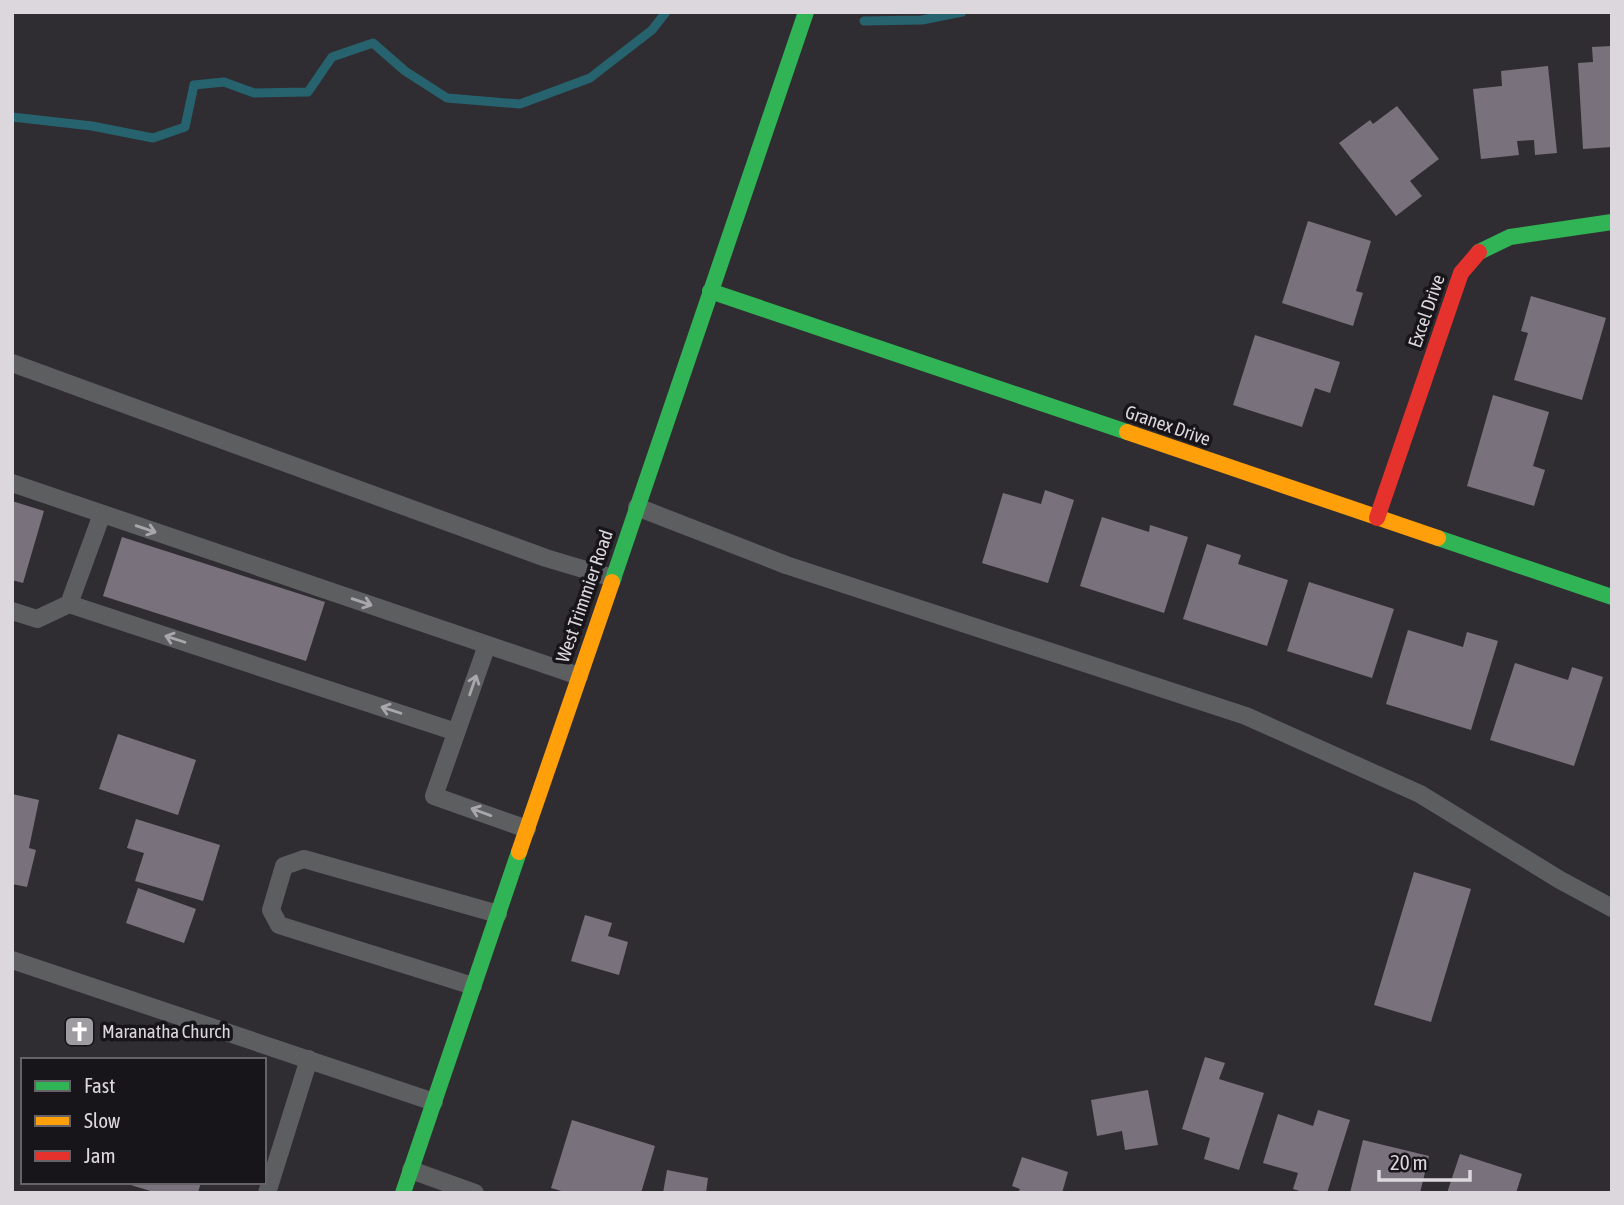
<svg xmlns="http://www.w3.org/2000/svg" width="1624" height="1205" viewBox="0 0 1624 1205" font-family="'Asap Condensed',sans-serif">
	<rect width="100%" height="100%" fill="#302d32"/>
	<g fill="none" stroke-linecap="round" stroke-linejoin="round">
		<path stroke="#26636e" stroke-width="9" d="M864 21 922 20 962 12
			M12 117 92 126 153 138 185 127 194 85 224 82 254 93 308 92 332 57 373 43 405 71 447 98 520 104 590 78 652 30 666 12"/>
	</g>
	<path fill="#79727d" d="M1612 46V147L1583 149 1578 63 1593 62 1592 47Z
		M1548 66 1557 153 1535 155 1534 140 1517 141 1519 155 1481 159 1473 89 1502 86 1501 71Z
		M1397 106 1439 159 1410 181 1422 196 1396 216 1339 143 1370 120 1373 124Z
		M1308 221 1371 241 1356 291 1363 293 1353 326 1282 303Z
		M1531 296 1606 318 1582 400 1514 380 1528 333 1521 331Z
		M1255 335 1340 362 1330 393 1315 388 1302 427 1233 405Z
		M1493 395 1549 412 1533 466 1545 470 1534 506 1467 486Z
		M1045 490 1074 500 1048 583 982 563 1003 493 1041 504Z
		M12 501 44 511 23 583 12 580Z
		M1102 517 1149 532 1150 525 1188 537 1164 613 1080 586Z
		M122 537 325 602 306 661 103 596Z
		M1207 544 1241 555 1238 564 1288 580 1267 646 1183 619Z
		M1309 582 1394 609 1372 678 1287 651Z
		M1408 630 1463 647 1467 632 1498 641 1471 730 1386 704Z
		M1515 663 1568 680 1572 667 1603 677 1574 766 1490 740Z
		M118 734 196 760 178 815 99 789Z
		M12 794 39 800 29 848 36 850 27 887 12 884Z
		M136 819 220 845 203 901 135 881 144 853 127 848Z
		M1414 872 1471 889 1431 1022 1374 1005Z
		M138 888 196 909 184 943 126 923Z
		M585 915 612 923 608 936 628 942 619 975 571 961Z
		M1205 1057 1225 1063 1219 1079 1264 1093 1239 1170 1204 1159 1210 1138 1182 1129Z
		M1148 1090 1158 1145 1125 1150 1122 1131 1097 1136 1091 1100Z
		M1318 1110 1350 1120 1327 1193H1306L1293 1189 1298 1173 1263 1163 1278 1114 1313 1126Z
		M572 1120 655 1146 641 1193H568L551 1188Z
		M1363 1140 1429 1156 1420 1193H1350Z
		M1460 1154 1522 1174 1516 1193H1447Z
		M1022 1157 1068 1172 1062 1193H1018L1020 1189 1012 1186Z
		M667 1170 708 1178 706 1193H663Z
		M121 1182H201L198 1193H157Z"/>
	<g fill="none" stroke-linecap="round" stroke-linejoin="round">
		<path stroke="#5d5e5f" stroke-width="18" d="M12 363 546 558 613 578
			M12 483 579 676
			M637 507 786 565 1246 716 1420 794 1560 880 1612 908
			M69 604 102 514
			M12 611 37 619 69 604 456 732
			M487 645 434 796 527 829
			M12 960 434 1102
			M473 986 279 925 271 910 284 866 304 859 498 914
			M411 1170 475 1193
			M267 1193 309 1059"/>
		<path stroke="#30b455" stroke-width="16" d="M1479 252 1510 237 1612 222
			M710 291 1127 432
			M1438 538 1612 597
			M612 582 806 12
			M403 1193 519 852"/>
		<path stroke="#ff9f0a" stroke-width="16" d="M1127 432 1438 538
			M519 852 612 582"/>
		<path stroke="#e5322d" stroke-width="16" d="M1377 518 1461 273 1479 252"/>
	</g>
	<defs><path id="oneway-shaft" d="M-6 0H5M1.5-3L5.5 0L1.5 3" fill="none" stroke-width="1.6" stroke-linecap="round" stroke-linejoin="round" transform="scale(1.75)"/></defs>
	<g stroke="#a9a7ab">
		<use href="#oneway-shaft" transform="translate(146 529) rotate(19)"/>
		<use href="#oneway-shaft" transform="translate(362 602) rotate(19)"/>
		<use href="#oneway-shaft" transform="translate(175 639) rotate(-162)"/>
		<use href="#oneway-shaft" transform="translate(473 685) rotate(-71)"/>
		<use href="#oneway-shaft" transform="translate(391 710) rotate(-162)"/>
		<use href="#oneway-shaft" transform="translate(481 812) rotate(-160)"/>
	</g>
	<defs>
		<symbol id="church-square" viewBox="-11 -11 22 22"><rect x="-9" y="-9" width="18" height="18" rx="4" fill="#9f9ca1" stroke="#171519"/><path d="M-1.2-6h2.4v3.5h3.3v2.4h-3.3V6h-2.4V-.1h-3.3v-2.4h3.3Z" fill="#fff"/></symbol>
	</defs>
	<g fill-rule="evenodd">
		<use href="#church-square" x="62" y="1014" width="35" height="35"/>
	</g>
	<g text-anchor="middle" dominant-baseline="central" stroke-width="7" stroke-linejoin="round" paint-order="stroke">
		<g font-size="19" fill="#dbd7dd" stroke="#171519">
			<text transform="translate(1426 311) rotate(-71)">Excel Drive</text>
			<text transform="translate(1168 425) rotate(19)">Granex Drive</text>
			<text transform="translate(584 596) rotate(-71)">West Trimmier Road</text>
		</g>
		<g font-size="19" fill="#dbd7dd" stroke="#171519" text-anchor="start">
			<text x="102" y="1031">Maranatha Church</text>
		</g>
	</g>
	<rect width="1624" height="1205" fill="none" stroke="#dbd7dd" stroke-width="28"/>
	<rect x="21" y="1058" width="245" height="126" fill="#171519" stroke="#656367" stroke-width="2"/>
	<rect x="35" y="1081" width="35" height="10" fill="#30b455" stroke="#656367" stroke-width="2"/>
	<text x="84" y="1093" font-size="21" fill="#dbd7dd">Fast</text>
	<rect x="35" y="1116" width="35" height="10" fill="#ff9f0a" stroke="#656367" stroke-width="2"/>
	<text x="84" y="1128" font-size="21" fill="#dbd7dd">Slow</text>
	<rect x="35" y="1151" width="35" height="10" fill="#e5322d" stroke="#656367" stroke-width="2"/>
	<text x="84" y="1163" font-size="21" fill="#dbd7dd">Jam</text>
	<path d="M1379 1170v10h91v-10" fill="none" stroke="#dbd7dd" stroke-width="3.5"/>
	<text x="1390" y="1170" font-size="21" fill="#dbd7dd" stroke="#171519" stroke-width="5" paint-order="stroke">20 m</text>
</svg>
